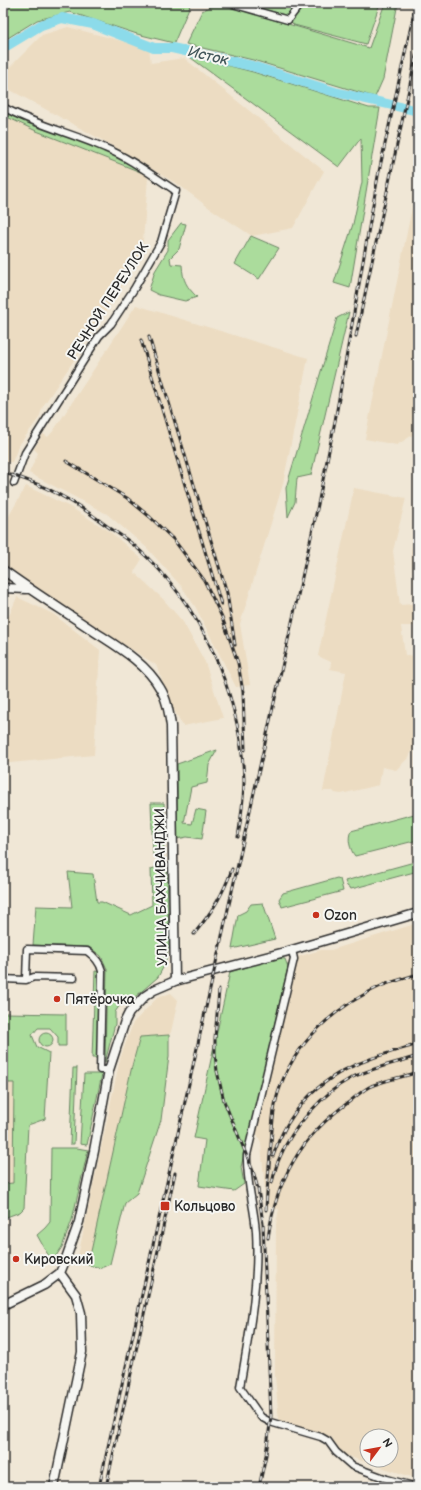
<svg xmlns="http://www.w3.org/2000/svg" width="421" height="1490" viewBox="0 0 421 1490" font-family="'Balsamiq Sans',sans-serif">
	<rect width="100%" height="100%" fill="#f0e7d6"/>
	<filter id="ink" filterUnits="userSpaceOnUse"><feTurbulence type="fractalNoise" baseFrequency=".025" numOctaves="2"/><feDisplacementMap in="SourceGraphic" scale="8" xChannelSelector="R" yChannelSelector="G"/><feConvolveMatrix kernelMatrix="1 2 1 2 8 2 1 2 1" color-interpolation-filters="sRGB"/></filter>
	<g filter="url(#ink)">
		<path fill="#ecdcc2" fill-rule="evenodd" d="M68 27 149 48 151 63 184 58 324 171 293 228 252 236 208 207 179 185 111 145 3 86V74L42 35Z
			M3 115 34 130 143 173 148 178 142 253 93 332 43 406 39 418 19 445 12 462H3Z
			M418 178V433L417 432 397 445 365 439Z
			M136 305 308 358 283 484 240 624 250 685 236 687 196 608 182 587 146 547 107 514 29 473 38 453 34 449 43 434 48 437 54 430Z
			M26 486 70 507 109 531 142 559 134 572 163 599 183 622 205 662 223 718 183 726 174 710 156 665 3 567V531L6 521Z
			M354 488 406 498 393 551 400 605 414 604V626H401L405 655 418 656V739L409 757 396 770 382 767 379 785 341 794 335 793 333 791H323L346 672 330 669 331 662 318 656Z
			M418 515V618L411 552Z
			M17 597 53 614 100 650 94 755 10 763 3 762V614L9 616Z
			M418 923V1479L344 1455 331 1437 307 1429 279 1422 275 1376 276 1224 279 1209 273 1208 266 1205 261 1143 257 1133 297 957 321 950H331ZM367 1436H391V1460H367Z
			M171 993 178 1000 171 1032 169 1035 140 1037 132 1066 88 1265 77 1261 120 1059 133 1023 157 998Z
			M3 1083H14L13 1183 3 1184Z"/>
		<path fill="#abdc9c" stroke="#6b8464" d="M3 3H191L174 43 137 34 70 12 37 20 3 41Z
			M217 3 369 48 385 3H398L383 79 375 97 253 60 186 44 202 11Z
			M241 3H380L366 44 294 25 285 15Z
			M187 55 253 72 369 108H380L350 288 334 283 353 224 362 182 361 138 339 167Z
			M3 108 87 140 146 171 143 173 34 130 3 115Z
			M181 223 186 224 179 249 170 258 171 264 182 265C183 281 186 286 197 297L185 301 159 295 149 290 155 271 168 250V240Z
			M251 236 279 248 259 279 235 264Z
			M349 312 311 475 297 478 295 502 288 517 286 488 337 318Z
			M217 750 209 765 207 783 191 787 184 823 192 824 196 809 206 811 202 839 187 837 177 839V764Z
			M151 803H164L165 835 163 854 153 855Z
			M418 813V840L355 856C350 850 347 838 351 831Z
			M418 861V871L355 888 351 889 347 886 345 881Z
			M161 866 167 870 169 945 165 964 158 977 134 998 123 1001 115 1012V1024L105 1062 107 969 101 956 89 947 33 945 36 906 72 907 68 872 93 874 97 902H102L131 915 152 905 151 869Z
			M337 878 340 879 343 891 282 907 279 899 283 893Z
			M263 903 275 939 232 949 238 915 246 911 251 904Z
			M277 958 285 959 288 967 241 1167 244 1184 234 1191 199 1186 205 1140 194 1138 230 972Z
			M95 971 101 972 99 1058H92Z
			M4 1013 66 1014V1046H58V1037L50 1028H38L32 1035 37 1047 49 1053 45 1119 28 1125 24 1208 20 1212 4 1218 3 1216V1184L13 1183 14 1083H3Z
			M39 1040a7 7 0 1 1 14 0a7 7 0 1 1-14 0Z
			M169 1035V1056L161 1120 137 1193 125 1203 110 1264 101 1268 88 1265 132 1066 140 1037Z
			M73 1068H77L74 1144H70Z
			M84 1074H102L87 1145 80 1144Z
			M51 1148H77L88 1150 72 1220 62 1247 52 1262 37 1235 45 1228 50 1222Z"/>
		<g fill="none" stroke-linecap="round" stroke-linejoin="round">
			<path stroke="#8cdbea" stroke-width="10" d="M3 48 41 25 62 18 93 24 154 48H172L252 66 335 92 418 111"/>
			<defs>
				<path id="street" d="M229 3 288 20 301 3
					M3 107C35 125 72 133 105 148 130 158 153 176 176 191L161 242 134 289 111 324 99 336 25 453 14 483
					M292 950 294 959 247 1155C246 1181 254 1206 256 1231 259 1284 249 1335 240 1387L261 1417 270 1422 321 1437 328 1441 336 1452 352 1466 387 1479 417 1487
					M3 979 26 980 34 977 74 978
					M26 980 27 949 87 951C94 956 100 962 102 971L100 1070H109"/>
				<path id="secondary" d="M3 570C33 592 64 611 95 632 118 647 146 663 160 688 167 699 169 713 171 726L175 981
					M3 588 27 589
					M3 1305 44 1285 60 1273 65 1261 79 1222 94 1151 109 1070 125 1021 129 1013 145 996 154 990 175 981 285 952 418 913
					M54 1487 82 1352 81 1313 76 1295 60 1273"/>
			</defs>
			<use href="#street" stroke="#2b2b2b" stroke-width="9"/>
			<use href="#secondary" stroke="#2b2b2b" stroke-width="11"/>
			<use href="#street" stroke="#f6f6f2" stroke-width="6"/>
			<use href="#secondary" stroke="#f6f6f2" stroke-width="8"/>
			<defs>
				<path id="rail" d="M356 336 418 47
					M149 337 227 593 235 645
					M141 340 221 604
					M66 461 127 498 150 517 174 540 204 580 222 617 238 663 243 692 245 750
					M3 473C41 482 76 502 107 526 117 533 127 539 136 547 202 605 240 693 244 779 244 798 241 818 238 837
					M194 934C211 913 223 895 232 869
					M219 990 215 1038V1054L217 1071 224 1101 253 1171 258 1189 263 1224 271 1416 266 1455 259 1487
					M273 1156C287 1113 317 1080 360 1063 378 1055 399 1050 418 1044
					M272 1183C274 1174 276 1165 280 1157 292 1128 323 1093 351 1078 372 1068 396 1063 418 1056
					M266 1210C267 1188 269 1166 271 1144 272 1126 273 1109 278 1093 294 1042 336 1006 383 985 394 981 407 978 418 974
					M268 1238C276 1180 301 1136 349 1102 355 1097 362 1091 369 1087 381 1081 404 1077 418 1072
					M99 1487 315 519 335 421 378 176 416 3
					M106 1487 175 1173"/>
			</defs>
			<use href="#rail" stroke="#2b2b2b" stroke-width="3"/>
			<use href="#rail" stroke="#f6f6f2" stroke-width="1.5" stroke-dasharray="4.5" stroke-linecap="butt"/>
		</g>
	</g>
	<g fill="#c8321e" stroke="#f6f6f2" stroke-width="1.5">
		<circle cx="316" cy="915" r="4"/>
		<circle cx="57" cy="999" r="4"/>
		<rect x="160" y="1201" width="10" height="10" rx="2"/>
		<circle cx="16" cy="1259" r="4"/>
	</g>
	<g text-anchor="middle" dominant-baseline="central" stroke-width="4" stroke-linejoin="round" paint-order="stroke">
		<g font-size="14" fill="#2b2b2b" stroke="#f6f6f2">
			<text transform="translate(108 301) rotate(-57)">РЕЧНОЙ ПЕРЕУЛОК</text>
			<text transform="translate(161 887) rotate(-91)">УЛИЦА БАХЧИВАНДЖИ</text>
		</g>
		<g font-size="14" fill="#2b2b2b" stroke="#f6f6f2" text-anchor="start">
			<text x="324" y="915">Ozon</text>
			<text x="65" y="999">Пятёрочка</text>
			<text x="174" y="1206">Кольцово</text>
			<text x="24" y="1259">Кировский</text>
		</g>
		<g font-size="15" font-style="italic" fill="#43575b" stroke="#f6f6f2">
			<text transform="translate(208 56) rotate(13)">Исток</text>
		</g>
	</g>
	<rect width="421" height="1490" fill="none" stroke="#f6f6f2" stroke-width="16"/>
	<rect x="8" y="8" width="405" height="1474" fill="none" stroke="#2b2b2b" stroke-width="1.5" filter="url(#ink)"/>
	<g transform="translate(379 1448) rotate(58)"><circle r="19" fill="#f6f6f2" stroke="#a5a5a2"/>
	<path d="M0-3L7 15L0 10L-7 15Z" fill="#c8321e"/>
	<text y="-6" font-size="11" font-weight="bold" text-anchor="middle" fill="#2b2b2b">N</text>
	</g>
</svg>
